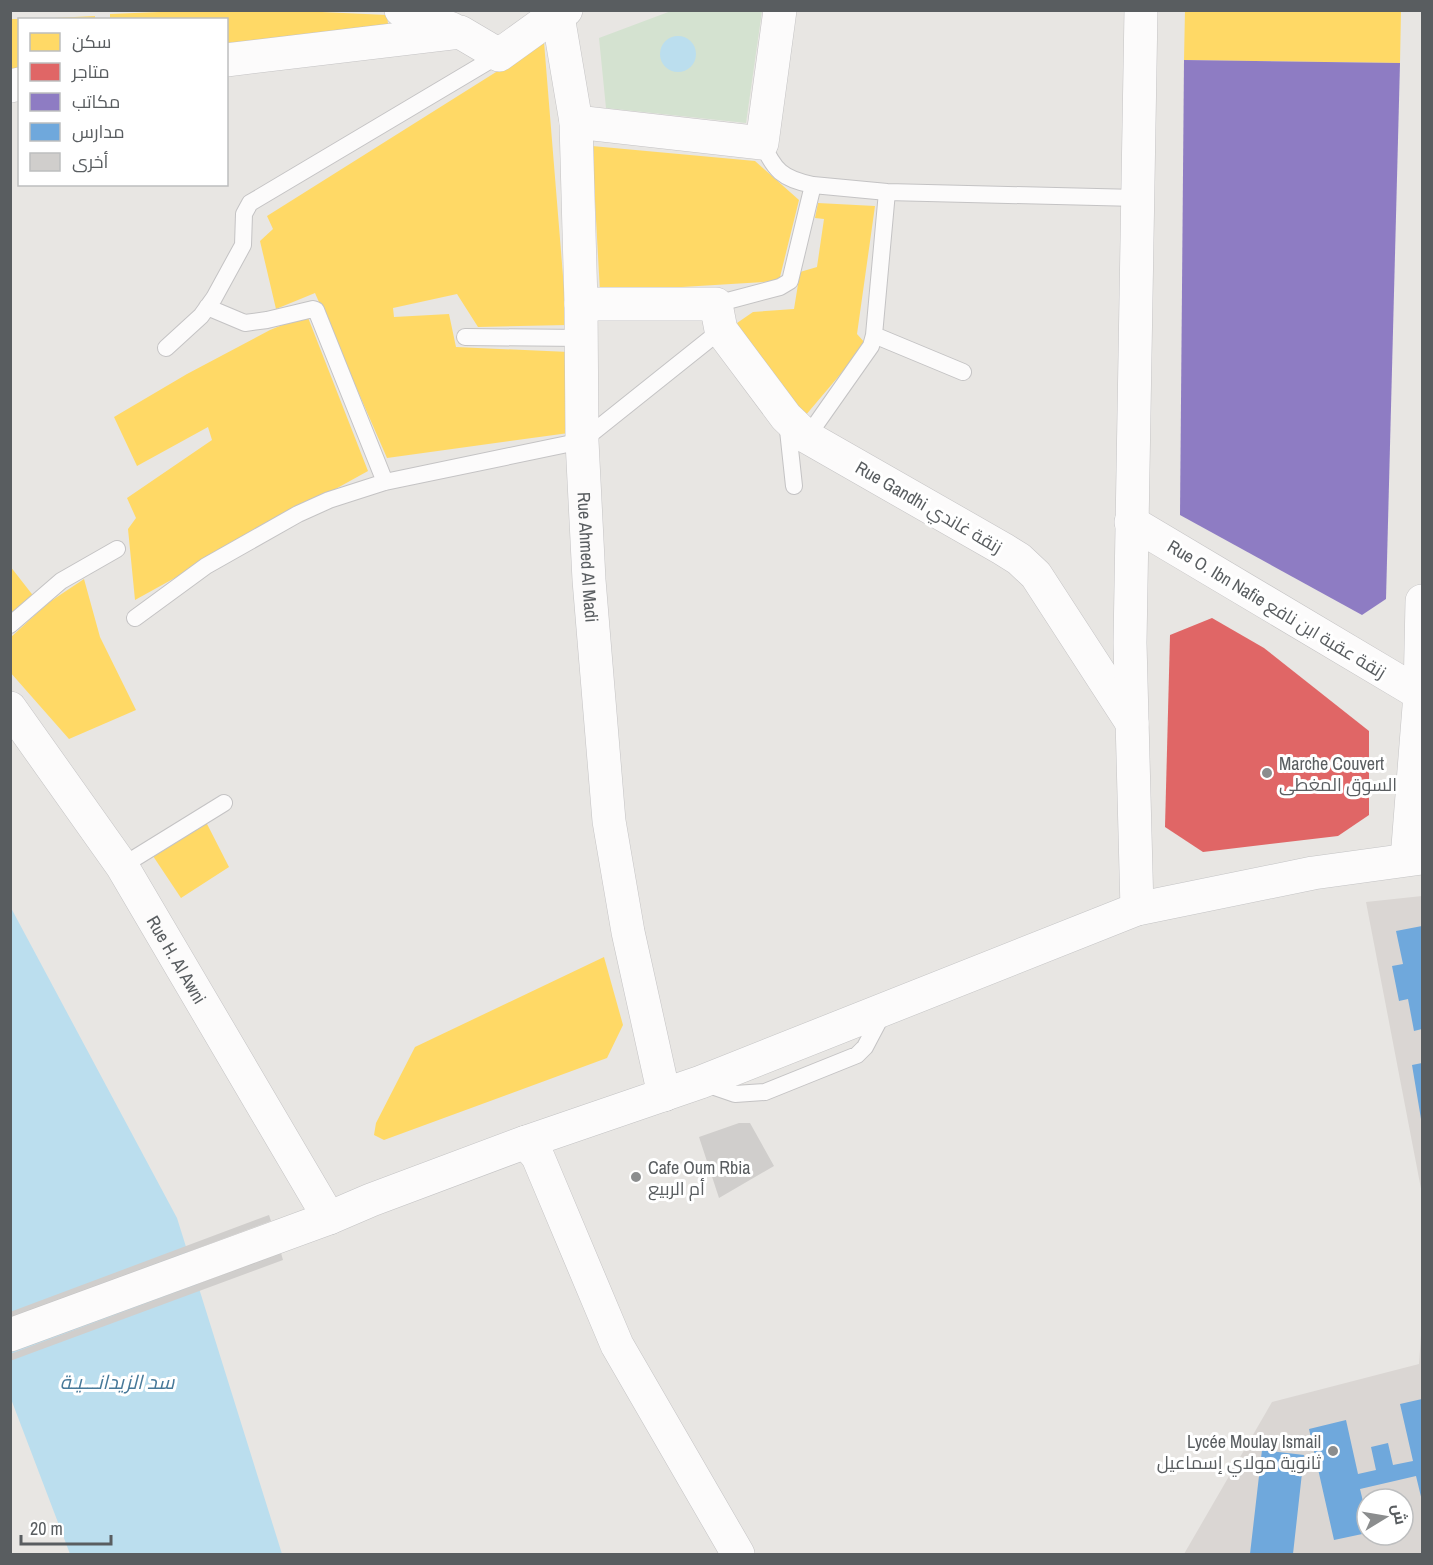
<svg xmlns="http://www.w3.org/2000/svg" width="1433" height="1565" viewBox="0 0 1433 1565" font-family="'Archivo Narrow',Cairo,sans-serif">
	<rect width="100%" height="100%" fill="#e8e6e3"/>
	<path fill="#dad6d3" fill-rule="evenodd" d="M1422 896V1194L1366 902Z
		M1422 1321V1554H1184L1272 1402 1419 1364ZM1367 1499H1403V1535H1367Z"/>
	<path fill="#d4e2d0" d="M671 11H762L746 123 606 108 599 38Z"/>
	<path fill="#bbdeee" d="M660 54a18 18 0 1 1 36 0a18 18 0 1 1-36 0Z
		M10 906 177 1218 282 1554H70L11 1399Z"/>
	<path fill="#ffd966" d="M208 10H278L387 15 389 33 226 47V20H110V14Z
		M1185 10H1401L1400 63 1184 60Z
		M95 16V20H55L54 18Z
		M10 19H20V70L10 71Z
		M544 42 567 325 478 327 457 294 393 308 394 317 449 314 456 347 569 352 576 432 387 458 315 293 276 309 260 241 273 229 267 216Z
		M592 146 755 161 799 200 779 281 600 292Z
		M818 203 875 206 857 334 866 344 805 416 753 358 737 323 753 312 794 309 800 272 817 267 824 219 815 218Z
		M307 315 368 471 135 600 128 529 136 518 127 498 212 440 208 427 137 466 114 417 187 374 270 330Z
		M10 566 35 598 10 620Z
		M84 579 100 637 136 710 69 739 10 672V638L48 603Z
		M205 820 229 867 181 898 151 853Z
		M604 957 623 1025 607 1058 384 1140 374 1135 376 1123 415 1047Z"/>
	<path fill="#e06666" d="M1212 618 1264 648 1369 731V815L1338 836 1203 852 1165 827 1170 635Z"/>
	<path fill="#8e7cc3" d="M1184 60 1400 63 1386 599 1362 615 1180 515Z"/>
	<path fill="#6fa8dc" d="M1422 926V1029L1414 1031 1408 999 1399 1001 1392 966 1403 964 1396 931Z
		M1422 1063V1118L1421 1119 1412 1065Z
		M1422 1399V1501L1416 1476 1360 1489 1367 1518V1533L1334 1540 1309 1429 1346 1420 1358 1474 1376 1470 1371 1447 1388 1443 1393 1465 1413 1461 1400 1404Z
		M1262 1450 1304 1455 1293 1554H1250Z"/>
	<path fill="#d0cecc" d="M739 1123H750L774 1166 719 1198 699 1137Z
		M269 1215 271 1221 10 1318V1312Z
		M281 1253 283 1260 10 1361V1354Z"/>
	<g fill="none" stroke-linecap="round" stroke-linejoin="round">
		<defs>
			<path id="service" d="M762 143C774 170 782 179 813 185L887 192 1137 198
				M716 304 780 287 790 281 813 185
				M207 307 245 323 267 320 313 309 316 310 385 482
				M874 335 963 372
				M465 337 582 338
				M166 348 201 316 214 298 243 245 244 214 250 203 499 55
				M787 421 794 486
				M807 437 871 346 874 335 887 192
				M135 618 206 566 298 514 329 500 385 482 582 441 721 330
				M10 625 61 581 117 549
				M122 866 224 803
				M703 1083 735 1094 765 1092 857 1055 865 1047 884 1011"/>
			<g id="minor">
				<path d="M401 10 452 29"/>
				<path id="s1" d="M557 10 576 122 581 304 582 441 589 580 609 821 628 932 664 1095"/>
				<path d="M226 60 460 32 499 55 556 14 566 10"/>
				<path d="M10 86 20 84"/>
				<path d="M576 122 762 143 780 10"/>
				<path d="M581 304H716L721 330 786 417 807 437 1003 549 1019 559 1036 575 1132 723"/>
				<path d="M1131 522 1422 695"/>
				<path id="s2" d="M10 708 122 866 329 1218"/>
				<path d="M1407 859 1420 694 1422 601"/>
				<path d="M1137 909 1130 643 1141 10"/>
				<path d="M526 1142 538 1157 617 1345 738 1554"/>
			</g>
			<path id="secondary" d="M10 1335 329 1218 371 1200 526 1142 701 1082 1137 909 1313 873 1422 858"/>
		</defs>
		<use href="#service" stroke="#c4c3c4" stroke-width="18"/>
		<use href="#minor" stroke="#c4c3c4" stroke-width="34"/>
		<use href="#secondary" stroke="#c3c3c4" stroke-width="34"/>
		<use href="#service" stroke="#fcfbfb" stroke-width="16"/>
		<use href="#minor" stroke="#fcfbfb" stroke-width="33"/>
		<use href="#secondary" stroke="#fcfbfb" stroke-width="33"/>
	</g>
	<g fill="#8b8d8e" stroke="#fff" stroke-width="2">
		<circle cx="1267" cy="773" r="6"/>
		<circle cx="636" cy="1177" r="6"/>
		<circle cx="1333" cy="1451" r="6"/>
	</g>
	<g text-anchor="middle" dominant-baseline="central" stroke-width="6" stroke-linejoin="round" paint-order="stroke">
		<g font-size="18" fill="#595d60" stroke="#fff">
			<text transform="translate(929 507) rotate(30)">Rue Gandhi زنقة غاندي</text>
			<text stroke="none"><textPath href="#s1" startOffset="549">Rue Ahmed Al Madi</textPath></text>
			<text transform="translate(1277 609) rotate(31)">Rue O. Ibn Nafie زنقة عقبة ابن نافع</text>
			<text stroke="none"><textPath href="#s2" startOffset="302">Rue H. Al Awni</textPath></text>
		</g>
		<g font-size="18" fill="#595d60" stroke="#fff" text-anchor="start">
			<text x="1279" y="763">Marche Couvert<tspan x="1279" dy="21">السوق المغطى</tspan></text>
			<text x="648" y="1167">Cafe Oum Rbia<tspan x="648" dy="21">أم الربيع</tspan></text>
			<text x="1321" y="1441" text-anchor="end">Lycée Moulay Ismail<tspan x="1321" dy="21">ثانوية مولاي إسماعيل</tspan></text>
		</g>
		<g font-size="20" font-style="italic" fill="#477999" stroke="#fff">
			<text x="117" y="1381">سد الزيدانـــيـة</text>
		</g>
	</g>
	<rect width="1433" height="1565" fill="none" stroke="#595d60" stroke-width="24"/>
	<rect x="18" y="18" width="210" height="168" fill="#ffffff" stroke="#bdbebf" stroke-width="1.5"/>
	<rect x="30" y="33" width="30" height="18" fill="#ffd966" stroke="#bdbebf" stroke-width="1.5"/>
	<text x="72" y="48" font-size="18" fill="#595d60">سكن</text>
	<rect x="30" y="63" width="30" height="18" fill="#e06666" stroke="#bdbebf" stroke-width="1.5"/>
	<text x="72" y="78" font-size="18" fill="#595d60">متاجر</text>
	<rect x="30" y="93" width="30" height="18" fill="#8e7cc3" stroke="#bdbebf" stroke-width="1.5"/>
	<text x="72" y="108" font-size="18" fill="#595d60">مكاتب</text>
	<rect x="30" y="123" width="30" height="18" fill="#6fa8dc" stroke="#bdbebf" stroke-width="1.5"/>
	<text x="72" y="138" font-size="18" fill="#595d60">مدارس</text>
	<rect x="30" y="153" width="30" height="18" fill="#d0cecc" stroke="#bdbebf" stroke-width="1.5"/>
	<text x="72" y="168" font-size="18" fill="#595d60">أخرى</text>
	<g transform="translate(1385 1517) rotate(79)"><circle r="28" fill="#ffffff" stroke="#bdbebf" stroke-width="1.5"/>
	<path d="M0-4.5L10 22L0 15L-10 22Z" fill="#8b8d8e"/>
	<text y="-9" font-size="16" font-weight="bold" text-anchor="middle" fill="#595d60">ش</text>
	</g>
	<path d="M21 1535v9h90v-9" fill="none" stroke="#595d60" stroke-width="3"/>
	<text x="30" y="1535" font-size="18" fill="#595d60" stroke="#ffffff" stroke-width="4.5" paint-order="stroke">20 m</text>
</svg>
